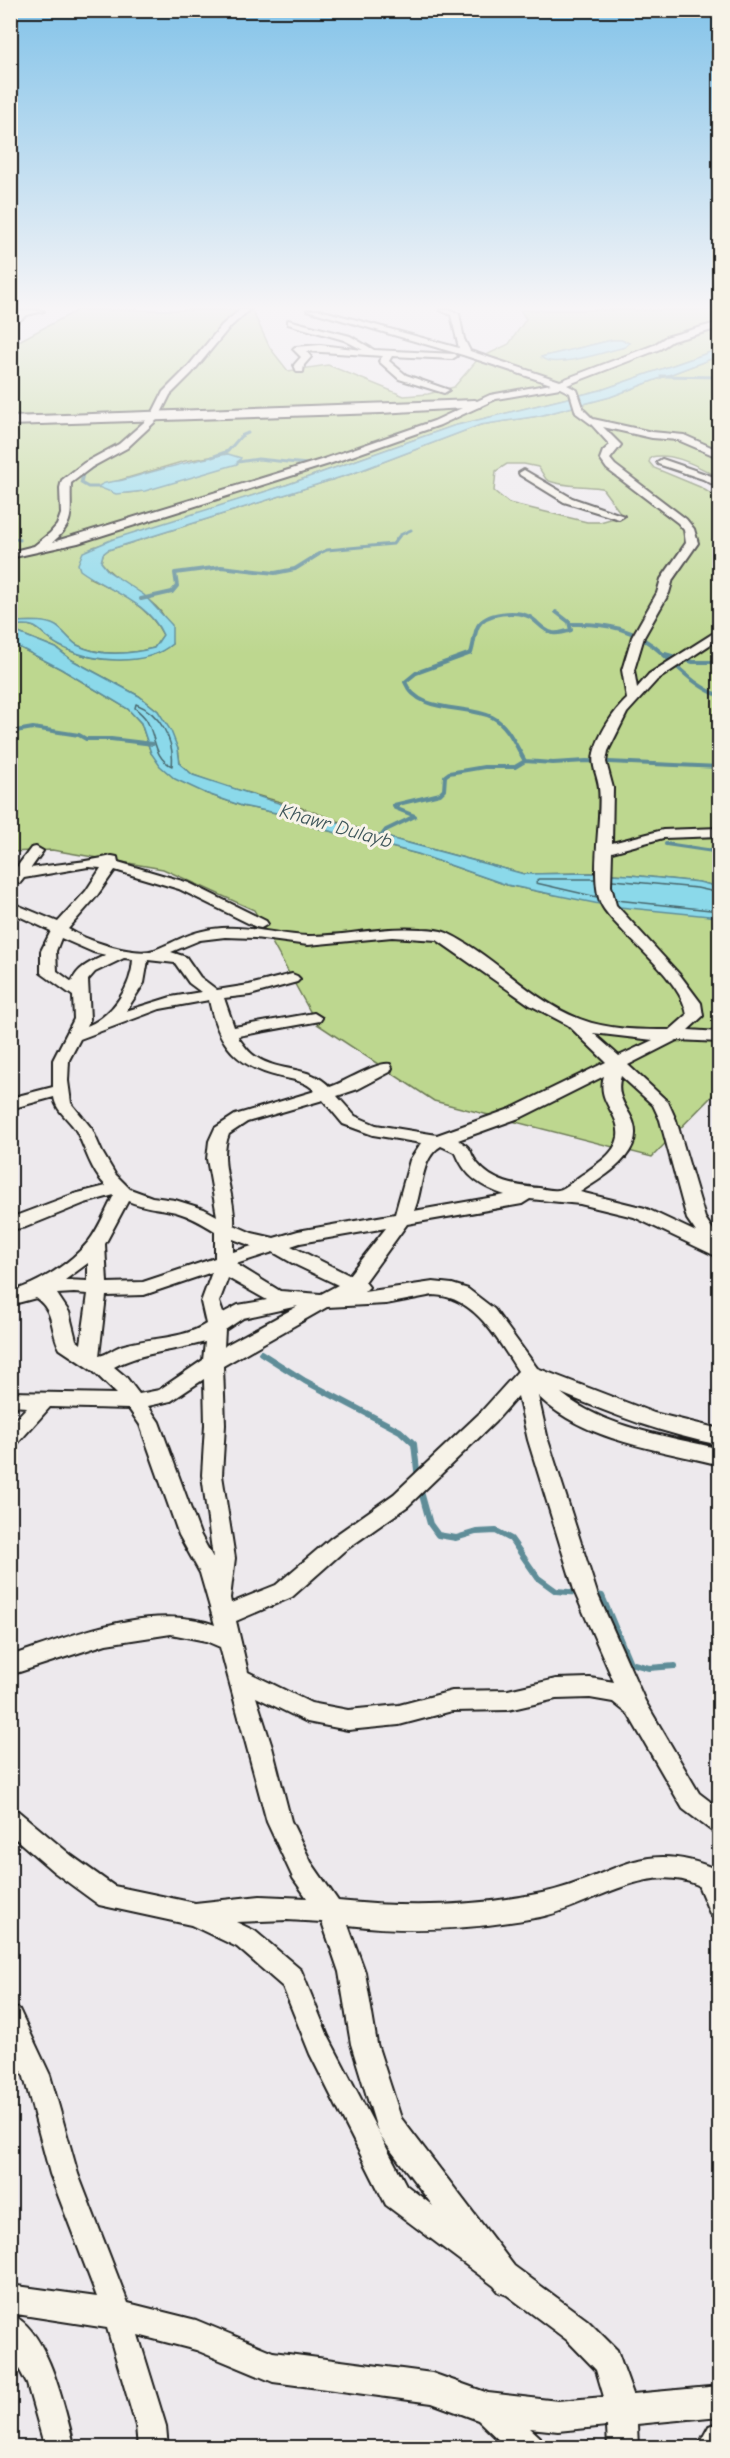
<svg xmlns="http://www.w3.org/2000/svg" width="730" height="2458" viewBox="0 0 730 2458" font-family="'Comic Neue',sans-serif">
	<rect width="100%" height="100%" fill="#ede9ed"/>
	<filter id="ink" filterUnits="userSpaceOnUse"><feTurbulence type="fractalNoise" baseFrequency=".0167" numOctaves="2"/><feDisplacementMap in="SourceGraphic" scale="12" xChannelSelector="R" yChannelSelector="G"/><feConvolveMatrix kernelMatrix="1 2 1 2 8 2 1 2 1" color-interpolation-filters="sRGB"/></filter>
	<g filter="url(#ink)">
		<path fill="#bdd78f" stroke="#6c7a56" stroke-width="1.5" fill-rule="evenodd" d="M78 310H252L270 348 288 371 328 365 404 396 428 394 454 387 478 359 509 344 526 319 520 310H719V349L601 390 453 426 286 485 93 547 90 578C117 591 150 607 163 635L154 648C130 654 100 657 77 645 69 640 64 631 56 627 43 619 25 622 11 622V345ZM612 340H621L629 343 625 347 564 361 541 357ZM228 454C200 467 134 507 106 488L114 482 185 461Z
			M719 356V477C698 467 675 452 651 457L649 462 654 468 700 487 719 499V887L698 882 630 875 590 873 524 874 367 832 305 809 217 784 193 775 180 764 178 749 158 711 139 696 72 660 56 648 11 630V626C43 621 37 634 60 646 90 662 144 667 172 644 169 634 167 619 161 612 144 591 117 583 101 562L103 554 108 550 354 473 480 425 539 416 610 397ZM507 464H524L538 467C541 470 543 475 546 479 553 486 589 486 602 488L619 511 618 517 600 522H587L509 503 494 491 496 471Z
			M11 643 61 669 128 709 141 723 151 753 205 793 242 806 281 814 314 827 418 854 507 885 550 894 719 917V1093L714 1094 652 1157 434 1101 317 1024 254 910 163 869 52 850 11 852Z"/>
		<path fill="#8bd9ea" stroke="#5f8d98" stroke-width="1.5" d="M612 340H621L629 343 625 347C608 351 553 370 541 357Z
			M719 349V356L610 397 539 416 480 425 354 473 108 550 103 554 101 562 108 571 144 595 172 625V644C144 668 90 662 60 646 37 634 43 621 11 626V622C25 622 43 619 56 626 64 631 69 640 77 645 100 657 130 654 154 648L163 635C148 601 108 591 80 570L78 564 83 552 113 539 286 485 453 426 601 390Z
			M228 454 241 458 237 464 145 491 116 494 98 487C103 481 115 482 123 480 158 470 192 460 228 454Z
			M11 630 56 648 72 660 139 696 158 711 171 731 178 749 180 764 193 775 367 832 524 874 590 873 630 875 699 882 719 887V917L609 906 507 885 418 854 314 827 281 814 242 806 205 793 175 779 160 766 151 753 141 723 128 709 61 669 11 643Z"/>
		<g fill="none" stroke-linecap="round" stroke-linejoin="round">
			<path stroke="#48686e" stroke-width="1.5" d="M136 704C160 713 175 741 172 766 154 758 156 739 148 723 146 717 140 713 135 708Z
				M595 879H538L536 883 597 897
				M613 880 697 888 720 893
				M616 900 720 911"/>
			<path stroke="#5f8d98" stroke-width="3" d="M661 376 720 377
				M212 457 228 451 241 436 248 433
				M238 462 258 459 307 464
				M98 487H88L81 483 83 474 99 463
				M10 537 20 540
				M316 555 327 550 393 544 400 535 411 530"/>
			<path stroke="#5f8d98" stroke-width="4" d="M141 599 172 592 177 586 175 573 221 567 275 573 295 569 319 554
				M570 624C608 623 635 628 664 655 682 671 697 687 720 696
				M665 654 693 662H720
				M10 732 33 728 79 735 86 739H111L153 744
				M525 761 553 763 586 761 720 767
				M379 839 386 830 415 816 395 808 394 805 440 794 444 790 445 776 449 773 484 767H515L525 761C516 746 508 725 492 717 465 704 418 714 405 682L416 673 471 653C474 644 474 634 478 626 486 612 517 610 530 617 538 622 543 631 553 633 559 634 565 632 571 630L569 622 556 612
				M666 844 720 852"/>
			<path stroke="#5f8d98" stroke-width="6" d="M261 1353 305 1381 400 1431 414 1444 418 1479
				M420 1488 430 1524 438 1535 456 1538 476 1532 496 1531 511 1539 538 1578 556 1591 581 1593
				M593 1594 602 1596 630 1663 649 1668 675 1666"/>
			<defs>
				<path id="street" d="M29 310 44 311 27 315 10 327V319L21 311Z
					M240 310H249L228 329 192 373 170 395 158 419 127 448 92 467 71 483C69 511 77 521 53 542L321 460 434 421 490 395 551 384 463 355 307 310H320L459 348 451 315 440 310H451L459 314 464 339 470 351 560 381 654 345 666 337 720 322V328L672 341 660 349 567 385 577 390 584 410 593 419 652 432 684 435 720 451V458L678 440 652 438 603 427 621 445 610 459 615 465 686 519 694 529 698 543 673 579 669 593 644 637 634 670 637 688 649 674 720 629V638L657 680 627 713 608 751 606 762 613 788 612 843 663 830 720 828V836L663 838 612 852 611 886 616 905 680 975 701 1003 703 1016 688 1030 720 1032V1042L677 1040 628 1065 668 1102 676 1120 705 1218 720 1240V1258L634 1217 580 1204 530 1199 522 1204 407 1224 365 1282 369 1287 364 1292 433 1282 452 1284 468 1289 494 1309 537 1368 654 1413 720 1429V1445C664 1434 613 1415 561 1393 606 1429 665 1435 720 1449V1465C659 1449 585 1442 538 1396L548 1440 597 1593 645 1701 699 1793 720 1809V1834L712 1831 683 1809 628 1714 613 1702 590 1698 556 1699 508 1710 452 1711 399 1725 348 1730 307 1722 256 1697 272 1747 291 1821 311 1862 338 1901C406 1908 474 1907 542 1893 615 1878 640 1835 720 1871V1920L711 1916 698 1885C645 1861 590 1907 540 1917 476 1929 413 1933 348 1925L365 1972 377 2044 401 2118 514 2266 587 2320 617 2350 633 2394 720 2386V2416L637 2424 638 2448H608L607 2426 558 2431 530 2428 540 2437 544 2448H507L478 2420 432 2403 273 2382 196 2350 138 2335 166 2426 168 2448H138L136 2426 107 2328 10 2313V2285L97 2297 50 2174 24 2077 10 2048V2005L19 2009 50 2075 78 2174 128 2303 196 2320 273 2352 432 2373 488 2393 558 2401 604 2397 596 2370 567 2340 507 2295 499 2292 494 2286 386 2205 310 2054 283 1987 237 1947 191 1925 99 1905 54 1872 10 1834V1808L18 1811 72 1856 114 1886 195 1903 260 1896 307 1898 293 1878 267 1822 220 1647 206 1641 171 1634 106 1644 10 1675V1656C72 1636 150 1602 215 1625L200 1573 179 1535 140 1425 129 1409 50 1407 17 1444 10 1447V1425L27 1407 10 1406V1392L117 1394 93 1371 60 1349C50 1331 55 1311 36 1298L10 1305V1292C39 1283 69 1265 89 1241 99 1228 106 1210 114 1195L85 1203 26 1227 10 1230V1218L74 1194 106 1186C91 1171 86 1150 77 1132 70 1119 56 1112 54 1097L10 1109V1098L53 1087V1060L74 1019 73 996 41 973V951L51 931 10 912V902L58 922 86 891 101 868 88 867 24 878 20 883H10V872L14 871 31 848 36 847 43 851 31 868C58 864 88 862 112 856L117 857 118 862 189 883 266 921 268 924 261 928 256 927 179 889 115 870 96 897 68 929C85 940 134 957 154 950 180 940 192 930 222 928 251 926 279 935 308 936 346 936 383 926 421 929 429 929 440 930 447 933 495 956 530 1000 580 1019 609 1030 640 1030 670 1030L687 1015C682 979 625 939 604 909 587 886 603 818 599 788 598 776 591 766 594 753 599 734 613 712 627 699L622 670 632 637 657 593 661 579 686 543 684 530 678 523 607 469 600 459 603 451 610 445 591 424 576 413 570 393 560 388 496 399 440 425 329 464 78 543 10 558V552L34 546 50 533 57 525 61 514 60 488 62 480 84 463 119 444 151 416 163 392 186 369 222 325ZM225 937 255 938 308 945 392 937 437 940 530 1005 568 1025 606 1062 510 1109 437 1135 376 1125 355 1116 337 1096 358 1089 390 1072 392 1068 390 1064C378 1061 345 1082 330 1087 310 1065 279 1073 256 1057 249 1053 244 1045 239 1039L238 1036 320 1021 322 1018 314 1013 234 1027 224 998 250 995 297 982 300 979 297 976 292 974 249 985 217 990 200 977 186 957 171 952 200 940ZM61 938 93 952 106 955C93 961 77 967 72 982L57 971 56 951ZM124 958 133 959C132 987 112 1016 87 1026L90 1019 88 980 95 972ZM148 960 175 963 189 983 201 992 171 997 126 1011 144 983ZM209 1000C218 1045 237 1067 281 1077 294 1080 306 1081 315 1091L235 1115 215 1128 209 1141 207 1159 217 1216 204 1209 175 1200 152 1197 130 1189 115 1174 102 1152 92 1129 71 1103 68 1081 69 1060 80 1039 160 1009ZM593 1033 653 1040 619 1056ZM604 1076C596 1103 621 1113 618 1137 615 1154 598 1163 585 1173 577 1177 566 1189 558 1190 552 1191 545 1189 539 1188 516 1186 493 1183 477 1163 468 1151 474 1149 458 1140L522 1117ZM621 1076 653 1105 660 1120 687 1219 696 1232 645 1208 580 1192C606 1175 650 1151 630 1115 622 1101 616 1092 621 1076ZM323 1100 343 1124 373 1135 421 1143 410 1160 395 1214 298 1231 274 1238 252 1233 234 1225C236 1194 217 1164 229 1134L247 1122ZM441 1146 456 1153C465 1177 482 1187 505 1195L414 1211C423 1191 420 1158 441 1146ZM128 1201C144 1208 159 1208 176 1212 190 1216 202 1223 215 1231V1258L143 1282 107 1283 105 1244ZM386 1228 349 1275 291 1246 300 1243ZM233 1239 252 1246 233 1252ZM273 1252 294 1264 338 1285 321 1294 280 1291 236 1264ZM88 1263V1281L65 1280ZM212 1272 201 1302 206 1324C181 1340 152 1337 124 1345 115 1347 107 1355 99 1356L106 1296 144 1295ZM228 1278 267 1300 238 1305 223 1313 219 1302ZM74 1293 88 1294 81 1344 76 1340 69 1312 57 1294ZM433 1295C475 1296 498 1340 518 1371L481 1412 394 1494 330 1539 276 1585 231 1603 230 1598 235 1558 222 1475 225 1425 223 1366 327 1307 386 1304ZM298 1306 226 1345 224 1347 225 1330 243 1318ZM205 1342 203 1360 159 1390 139 1394 126 1377 114 1367C142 1352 175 1351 205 1342ZM204 1379 205 1425 202 1475 213 1558 200 1534 159 1422 148 1406 171 1401ZM518 1396 528 1440 575 1593 614 1682 590 1678 556 1679 508 1690 452 1691 399 1705 348 1710 311 1703 248 1672 236 1621 292 1597 344 1551 408 1506 495 1422ZM287 1920 322 1922 339 1972 351 2044 376 2126 380 2136 433 2206 406 2185 328 2036 301 1970 255 1931 236 1922Z
					M288 320 350 336 374 350 455 354 457 356 452 359 392 356 389 361 406 375 449 390 444 393 399 379 381 363 379 361 383 356 306 351 311 357 304 365 303 372H297L294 365 301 357 293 349 295 347 320 345 363 350 344 340 288 324Z
					M662 459 717 478 720 480V488L703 479 658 464 657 462Z
					M524 470 572 498 624 516 619 519 564 502 520 475 519 473Z
					M10 2314C49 2329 65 2411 75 2448H45L27 2384 10 2352Z
					M720 2422V2448H697L709 2426Z"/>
				<path id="secondary" d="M475 400 482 404 480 407 381 413 10 425V417Z"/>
			</defs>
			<use href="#street" stroke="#1c1c1c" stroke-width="4"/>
			<use href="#secondary" stroke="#1c1c1c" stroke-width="4"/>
			<use href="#street" fill="#f7f3e8" fill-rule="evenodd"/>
			<use href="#secondary" fill="#f7f3e8" fill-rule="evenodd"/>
		</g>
	</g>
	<linearGradient id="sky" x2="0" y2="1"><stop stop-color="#83c3e9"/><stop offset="0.47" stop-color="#f7f5f7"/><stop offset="1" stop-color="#f7f5f7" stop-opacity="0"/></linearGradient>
	<rect width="730" height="654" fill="url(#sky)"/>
	<g text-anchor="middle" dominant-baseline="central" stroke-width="6" stroke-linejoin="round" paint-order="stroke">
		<g font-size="20" font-style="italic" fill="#3d555a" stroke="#f7f3e8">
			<text transform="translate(336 826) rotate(16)">Khawr Dulayb</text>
		</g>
	</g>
	<rect width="730" height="2458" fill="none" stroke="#f7f3e8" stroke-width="36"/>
	<rect x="18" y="18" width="694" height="2422" fill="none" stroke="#1c1c1c" stroke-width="2" filter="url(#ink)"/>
</svg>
